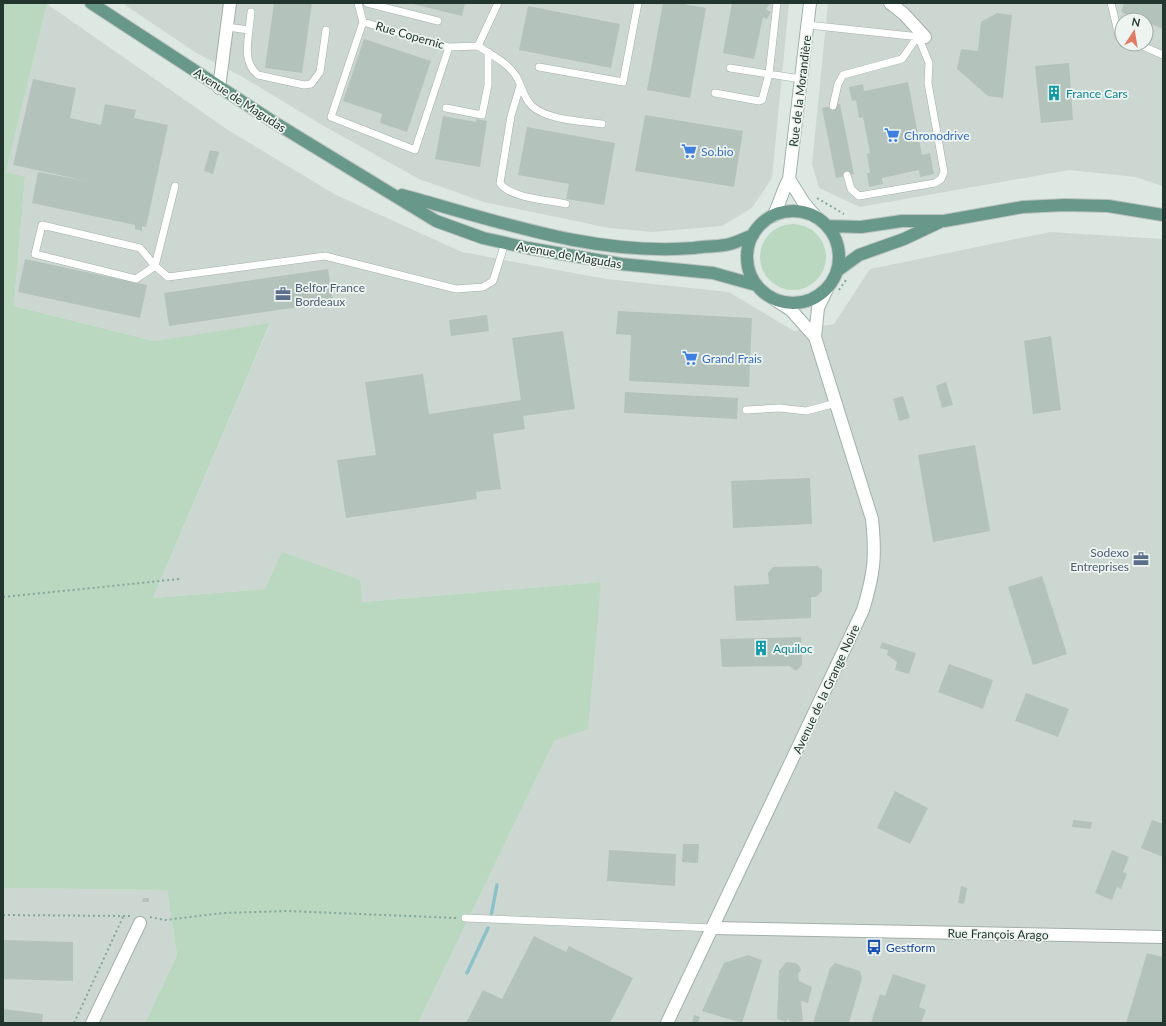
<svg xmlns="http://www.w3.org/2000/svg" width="1166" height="1026" viewBox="0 0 1166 1026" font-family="Lato,sans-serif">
	<rect width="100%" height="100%" fill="#dee8e3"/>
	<path fill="#cdd7d2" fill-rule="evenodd" d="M122 3H789L772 178 752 208 722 226 652 232 609 228 484 202 419 179 322 125 241 76 198 54Z
		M828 3H1163V186L1135 177 1069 170 860 207 819 188 812 164ZM1122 20H1146V44H1122Z
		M47 4 228 130 336 195 462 252 606 279 729 292 794 331 834 324 870 269 1050 232 1163 239V1023H418L555 740 601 582 362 602 266 589 153 598 270 324 154 341 14 306 25 178 6 172Z
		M3 888 167 890 177 955 145 1023H3Z"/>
	<path fill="#bad7c0" d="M3 3 47 4 6 172 25 177 14 306 154 341 270 323 153 598 265 589 282 552 360 580 362 602 601 582 588 729 555 740 418 1023H145L177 955 167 890 3 888Z
		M760 257a33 33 0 1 1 66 0a33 33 0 1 1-66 0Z"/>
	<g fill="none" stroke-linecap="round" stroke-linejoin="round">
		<path stroke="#8cc1c7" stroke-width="3.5" d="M491 916 497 885
			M467 973 488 928"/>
	</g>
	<path fill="#b4c2bc" d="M274 3H312L302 73 265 68Z
		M409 3H465L462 16Z
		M663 3H678L706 8 690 98 647 90Z
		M732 3H770L766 9 771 12 767 19 763 17 754 59 723 53Z
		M1124 3H1163V29L1146 22V20H1141L1121 12Z
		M528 6 620 24 611 68 519 50Z
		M997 13 1012 15 1003 98 988 96 957 69 961 49 978 51 981 22Z
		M364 39 431 61 407 132 380 123 382 114 343 101Z
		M1069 63 1073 120 1041 123 1035 66Z
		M33 79 76 88 70 118 101 125 105 104 136 110 134 118 168 125 146 227 142 226V231L135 229V225L32 203 38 172 87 181 13 165Z
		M908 82 922 155 930 153 934 174 920 177 919 170 882 178 883 184 869 187 867 173H870L867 154 870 153 863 117 859 118 856 100 852 101 849 87 863 84 864 91Z
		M840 104 854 174 836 178 822 108Z
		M645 115 743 131 734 187 635 171Z
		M443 116 476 122V119L487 121 480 167 435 159Z
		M527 127 615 143 604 205 566 199 569 184 518 175Z
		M210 150 219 152 213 174 204 171Z
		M25 259 147 285 140 318 18 292Z
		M328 269 333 302 169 326 164 293Z
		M618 311 752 318 749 387 629 381 631 335 616 334Z
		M487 315 489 331 451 336 449 320Z
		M563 331 575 409 523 416 525 429 493 434 501 489 476 492 477 499 346 518 337 460 376 455 365 382 423 374 429 414 521 400 512 338Z
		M1051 336 1061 410 1033 414 1024 341Z
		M946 382 953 405 942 408 936 386Z
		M625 392 738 398 737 419 624 413Z
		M903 396 910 418 899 421 893 399Z
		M975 445 990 531 933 542 918 455Z
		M810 478 812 524 733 528 731 481Z
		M818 566 822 570V591L816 597H811V618L736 621 734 586 769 584 768 573 773 567Z
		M1042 576 1067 654 1033 665 1008 587Z
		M801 637 802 665 796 671 789 666 722 667 720 639Z
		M882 642 916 653 909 674 895 670 897 662 887 655 888 650 880 648Z
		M949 664 993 680 983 709 938 692Z
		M1026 693 1069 709 1058 737 1015 721Z
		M895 791 928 808 910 844 877 828Z
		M1073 820 1092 822 1091 829 1072 827Z
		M1152 820 1163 824V857L1141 848Z
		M683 844H699L698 863 682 862Z
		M609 850 676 854 675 886 607 881Z
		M1112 850 1129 857 1123 872 1127 874 1121 889 1117 887 1112 900 1095 893Z
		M961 886 967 888 964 904 958 903Z
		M143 898H149V902H142Z
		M534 936 566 952 569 946 633 978 610 1023H466L483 990 502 999Z
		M4 940 73 942V981L3 979Z
		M1147 953 1163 957V1023H1126Z
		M748 955 762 960 742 1023 702 1011 724 963Z
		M786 962 795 963 799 965 801 970 798 974 799 981 812 987 808 1003 801 1001 803 1021 791 1023 788 1019 786 1022 777 1019 779 971Z
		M835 963 860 971 862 978 849 1023H813L830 968Z
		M893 974 926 985 919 1007 926 1010 921 1023H871L880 994 885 996Z
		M3 1009 43 1014 42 1023H3Z
		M694 1015 700 1017 698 1023H692Z"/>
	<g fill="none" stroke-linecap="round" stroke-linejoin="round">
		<defs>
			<path id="lane" d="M358 3 363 22 449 47 478 46 498 3
				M367 3 438 21
				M1111 3 1119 36 1122 37
				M363 22 331 117 415 150 449 47
				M808 25 920 37
				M227 27 249 30C247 46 244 64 258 75L304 85 311 84 320 72 326 30
				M249 30 251 12
				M1138 44 1163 55
				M478 46C490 54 508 63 516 76 522 85 523 98 532 106 547 120 582 121 602 124
				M539 67 623 82 638 3
				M730 68 801 79
				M520 86 511 116 500 183C509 198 549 200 566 204
				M715 93 759 101 762 100 769 74 777 3
				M833 106 838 84 843 75 902 59 918 36
				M446 108 482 115 488 85V52
				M847 175 851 189 859 196 935 183 941 179 944 172 928 83 929 63 918 36
				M175 186 155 266 136 279 35 254 42 225 140 248 155 266 168 277 325 256 456 289 483 287 493 281 505 243
				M746 410 780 408 806 411 836 403
				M465 918 713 928"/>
			<path id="street" d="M890 3 904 14 925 37
				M219 88 230 3
				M713 928 1163 937
				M92 1023 140 923"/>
			<path id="secondary" d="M789 179 804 203 815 216
				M773 216C780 204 782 191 789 179L810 3
				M815 337 818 308 827 289
				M667 1023 863 610C874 574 876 557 872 519L815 337 791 310 774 299"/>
			<path id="primary" d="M91 3 272 121 436 221 483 238 528 248 621 264 713 273 756 285
				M402 195C498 221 593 256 694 248 705 246 719 247 730 244 738 242 745 238 753 235
				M747 257a46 46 0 1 1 92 0a46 46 0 1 1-92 0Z
				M827 226 861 227 902 221H944L1023 207 1065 205 1108 206 1163 215
				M837 271 859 255 904 239 940 222"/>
		</defs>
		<use href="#lane" stroke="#a2afa9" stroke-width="8"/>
		<use href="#street" stroke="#a2afa9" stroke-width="14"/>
		<use href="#secondary" stroke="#9fb2aa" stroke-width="14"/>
		<use href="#primary" stroke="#bdc3c1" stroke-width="14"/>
		<path stroke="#83a89a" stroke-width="2" stroke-dasharray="2 3" stroke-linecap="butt" d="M817 198 844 214
			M839 290 846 280
			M3 597 180 579
			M3 915 130 916
			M150 917 165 920 223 913 287 911 457 918
			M74 1023 123 917"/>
		<use href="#lane" stroke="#fff" stroke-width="7"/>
		<use href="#street" stroke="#fff" stroke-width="12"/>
		<use href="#secondary" stroke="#fff" stroke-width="12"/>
		<use href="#primary" stroke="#689889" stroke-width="12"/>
	</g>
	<defs>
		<symbol id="building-bare" viewBox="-9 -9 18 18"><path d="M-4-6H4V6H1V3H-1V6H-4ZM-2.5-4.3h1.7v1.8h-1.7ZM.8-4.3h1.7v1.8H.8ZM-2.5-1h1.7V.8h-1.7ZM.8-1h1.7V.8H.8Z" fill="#0f9aa8" stroke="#eef5f1" stroke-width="2.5" paint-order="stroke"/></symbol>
		<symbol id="supermarket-bare" viewBox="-9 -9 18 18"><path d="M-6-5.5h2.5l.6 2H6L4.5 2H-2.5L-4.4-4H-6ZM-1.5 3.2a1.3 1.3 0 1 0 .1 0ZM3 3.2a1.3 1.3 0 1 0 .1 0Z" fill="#3f7fe0" stroke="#eef5f1" stroke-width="2.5" paint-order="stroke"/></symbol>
		<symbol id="office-bare" viewBox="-9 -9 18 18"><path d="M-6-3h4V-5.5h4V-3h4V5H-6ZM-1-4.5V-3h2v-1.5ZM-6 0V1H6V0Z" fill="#5c6f8a" stroke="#eef5f1" stroke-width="2.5" paint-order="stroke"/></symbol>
		<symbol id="bus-bare" viewBox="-9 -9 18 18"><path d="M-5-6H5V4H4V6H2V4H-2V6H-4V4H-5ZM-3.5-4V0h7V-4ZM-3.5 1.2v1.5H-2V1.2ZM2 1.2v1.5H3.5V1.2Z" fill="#1a4fb4" stroke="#eef5f1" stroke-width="2.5" paint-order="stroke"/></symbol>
	</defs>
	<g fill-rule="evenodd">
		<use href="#building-bare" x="1043" y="82" width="22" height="22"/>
		<use href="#supermarket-bare" x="881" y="124" width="22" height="22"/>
		<use href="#supermarket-bare" x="678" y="140" width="22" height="22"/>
		<use href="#office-bare" x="272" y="283" width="22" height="22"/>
		<use href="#supermarket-bare" x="679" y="347" width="22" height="22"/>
		<use href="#office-bare" x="1130" y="548" width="22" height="22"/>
		<use href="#building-bare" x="750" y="637" width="22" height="22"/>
		<use href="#bus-bare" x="863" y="936" width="22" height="22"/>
	</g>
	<g text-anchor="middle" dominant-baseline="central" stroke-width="3.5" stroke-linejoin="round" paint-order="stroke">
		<g font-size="12" fill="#22362f" stroke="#eef5f1">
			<text transform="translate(410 35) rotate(16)">Rue Copernic</text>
			<text transform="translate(800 91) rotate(-83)">Rue de la Morandière</text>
			<text transform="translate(240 100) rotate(33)">Avenue de Magudas</text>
			<text transform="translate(569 255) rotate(10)">Avenue de Magudas</text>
			<text transform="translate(826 689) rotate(-65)">Avenue de la Grange Noire</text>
			<text transform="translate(998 934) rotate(1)">Rue François Arago</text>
		</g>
		<g font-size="12" fill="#0d838f" stroke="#eef5f1" text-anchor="start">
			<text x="1066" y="93">France Cars</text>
			<text x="773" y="648">Aquiloc</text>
		</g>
		<g font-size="12" fill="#366cbe" stroke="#eef5f1" text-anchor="start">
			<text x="904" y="135">Chronodrive</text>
			<text x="701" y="151">So.bio</text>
			<text x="702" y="358">Grand Frais</text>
		</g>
		<g font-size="12" fill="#4e5e75" stroke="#eef5f1" text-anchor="start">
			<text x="295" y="287">Belfor France<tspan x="295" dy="14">Bordeaux</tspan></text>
			<text x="1129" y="552" text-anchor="end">Sodexo<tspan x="1129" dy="14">Entreprises</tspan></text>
		</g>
		<g font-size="12" fill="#164399" stroke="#eef5f1" text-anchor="start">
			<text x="886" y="947">Gestform</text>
		</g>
	</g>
	<rect width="1166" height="1026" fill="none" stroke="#22362f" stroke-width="8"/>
	<g transform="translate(1134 32) rotate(12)"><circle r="19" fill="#eef5f1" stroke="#9ca9a3"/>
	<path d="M0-3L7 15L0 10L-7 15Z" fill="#e07b64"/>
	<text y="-6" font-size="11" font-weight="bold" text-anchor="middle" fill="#22362f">N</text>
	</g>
</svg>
